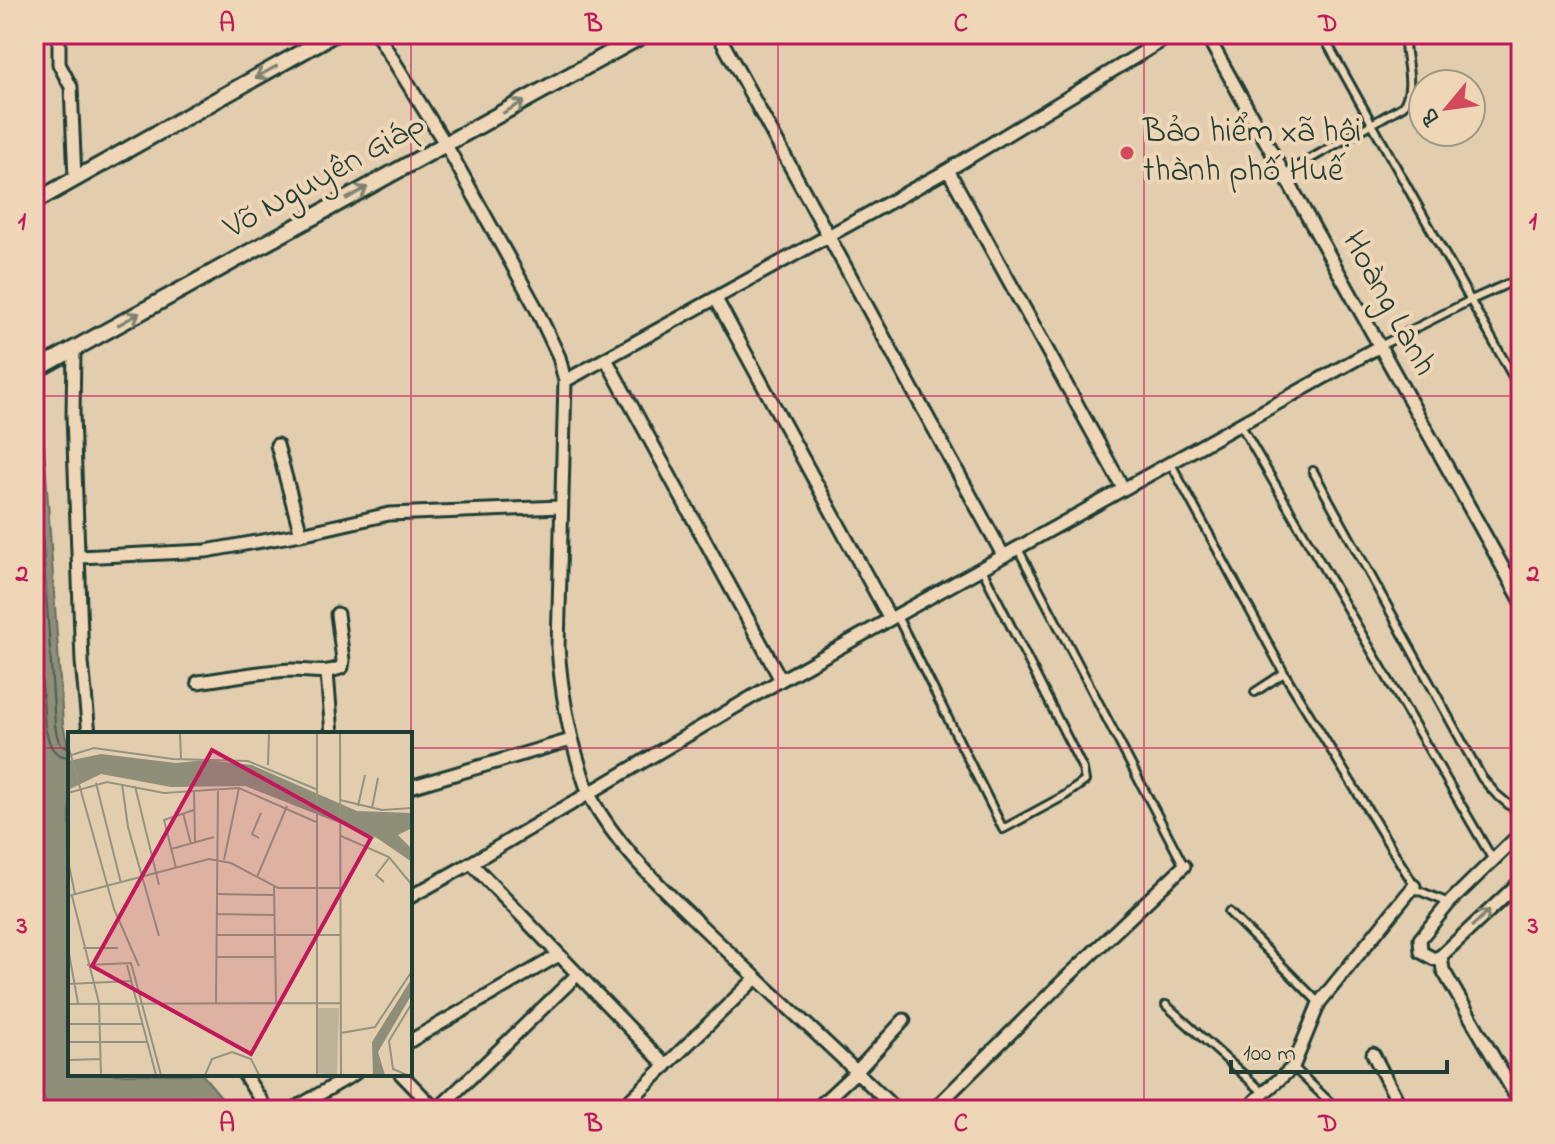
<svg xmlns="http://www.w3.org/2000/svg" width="1555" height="1144" viewBox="0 0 1555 1144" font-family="'Indie Flower',sans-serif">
	<rect width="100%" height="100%" fill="#e2cdaf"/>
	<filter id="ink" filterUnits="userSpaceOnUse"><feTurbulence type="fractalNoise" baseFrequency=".0125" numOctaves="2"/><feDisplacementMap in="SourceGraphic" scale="16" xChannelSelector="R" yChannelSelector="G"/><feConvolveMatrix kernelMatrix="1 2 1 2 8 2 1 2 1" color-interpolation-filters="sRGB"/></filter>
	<g filter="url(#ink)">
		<path fill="#8e8e79" stroke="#626e5d" stroke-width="2" d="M34 331 40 385 63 724 70 755V1074H202L232 1110H50L34 1078Z"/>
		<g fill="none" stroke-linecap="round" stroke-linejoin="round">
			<path stroke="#4b5d50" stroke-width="2" d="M34 412 55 725C57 735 57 747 70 747
				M34 561 45 727C49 743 51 756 70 757"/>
			<defs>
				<path id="service" d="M1322 34 1521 391
					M1284 174 1403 106C1417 84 1403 58 1405 34
					M1380 346 1471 300 1507 284H1517L1521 288
					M1240 424 1493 860
					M1170 462 1284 673 1255 692
					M1313 471 1482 778 1496 794 1521 815
					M1017 547 1184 866
					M897 616 1003 829 1064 796 1085 781 1083 769 981 567
					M1284 673 1417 890 1449 903
					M1229 912 1319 1003
					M1166 1005 1264 1093
					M1293 1067 1338 1110"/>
				<path id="minor" d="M59 34V64L71 87 75 178
					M377 34 446 145 535 306 559 357 565 381 558 647C561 690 567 726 580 767 583 777 586 787 590 796 616 845 657 883 696 921 762 985 831 1045 896 1110
					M718 34 1003 555
					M1206 34 1521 600
					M948 170 1123 488
					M716 299 890 619
					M74 349 73 415 82 662 89 734
					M606 359 781 680
					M565 381 948 170 1173 34
					M277 445 301 534
					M79 557 206 551 301 534 389 514 561 507
					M327 673 332 734
					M198 682C229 678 261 671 292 670 310 670 325 675 342 667L343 660 337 614
					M410 787 571 740
					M1521 833 1449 903 1420 939 1421 952 1434 959 1441 956 1521 881
					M471 863 666 1066
					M410 897 471 863 781 680 1380 346
					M1441 956 1443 970 1521 1105
					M410 1041 559 955
					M1373 1054 1402 1110
					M244 1074 267 1110
					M401 1074 436 1110
					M34 1109V1110
					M292 1110 354 1074
					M437 1110 578 974
					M620 1110 755 979
					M815 1110 857 1071 904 1020
					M933 1110 1061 983 1184 866
					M1248 1110 1256 1100 1293 1067 1319 1003 1414 886"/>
				<path id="tertiary" d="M34 202 334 34
					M34 371 645 34"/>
			</defs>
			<use href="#service" stroke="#1f3d34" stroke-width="12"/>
			<use href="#minor" stroke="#1f3d34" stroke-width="17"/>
			<use href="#tertiary" stroke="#1f3d34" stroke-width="20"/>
			<use href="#service" stroke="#efd6b7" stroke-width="6"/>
			<use href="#minor" stroke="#efd6b7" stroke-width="11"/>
			<use href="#tertiary" stroke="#efd6b7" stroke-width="14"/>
		</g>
		<defs><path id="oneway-shaft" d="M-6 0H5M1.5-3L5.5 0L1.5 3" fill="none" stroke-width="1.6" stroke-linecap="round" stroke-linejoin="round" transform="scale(2)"/></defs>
		<g stroke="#7d826f">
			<use href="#oneway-shaft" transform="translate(266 72) rotate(151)"/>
			<use href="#oneway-shaft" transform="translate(514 107) rotate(-29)"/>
			<use href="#oneway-shaft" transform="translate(357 193) rotate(-29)"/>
			<use href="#oneway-shaft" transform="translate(129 319) rotate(-29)"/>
			<use href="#oneway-shaft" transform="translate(1481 918) rotate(-43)"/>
		</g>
	</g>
	<path fill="none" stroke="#c2185b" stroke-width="2" stroke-opacity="0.55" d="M411 34V1110M778 34V1110M1144 34V1110M34 396H1521M34 748H70M410 748H1521"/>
	<circle fill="#d1495b" stroke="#efd6b7" stroke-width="3" cx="1127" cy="153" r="8"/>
	<g text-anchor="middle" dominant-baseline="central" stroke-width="8" stroke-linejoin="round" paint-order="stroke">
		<g font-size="34" fill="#1f3d34" stroke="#efd6b7" text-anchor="start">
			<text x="1143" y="133">Bảo hiểm xã hội<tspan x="1143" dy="39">thành phố Huế</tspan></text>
		</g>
		<g font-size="34" fill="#1f3d34" stroke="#efd6b7">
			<text transform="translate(325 177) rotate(-29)">Võ Nguyên Giáp</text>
			<text transform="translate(1388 304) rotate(61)">Hoàng Lanh</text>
		</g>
	</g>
	<g transform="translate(68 732)">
		<rect width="344" height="344" fill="#e2cdaf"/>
		<path d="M250 276H271L269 343 250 341Z" fill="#beb299"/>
		<path d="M33 22 108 31 138 28 184 33 289 79 344 81V96L330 103 344 117V130L309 106 177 54 103 55 33 42 0 58V29ZM344 246V262L310 320 317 343H305L304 310Z" fill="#8e8e79"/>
		<path fill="none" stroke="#94937e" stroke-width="2" d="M112 1 113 26M249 1V343M272 1 273 343M0 13 46 177 71 234M0 24 26 16 105 27 180 29 248 57M200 33 201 1M28 51 53 151M54 52 60 95 91 204M67 54 91 153M126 58 127 110M0 61 39 50 96 61 171 56 248 90M272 68 314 78 344 76M290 74 297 43M304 76 310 46M343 77 344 47M115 81 123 112M273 104 321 125 344 153M191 106 184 102 193 81M103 117 146 105M156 128 171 56M0 129 7 162M108 136 96 88 126 78M189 145 219 74M316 150 308 143 321 126M206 155 208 271M148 162 206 163M0 164 141 127 163 131 210 156H272M4 164 31 271 33 343M148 182 206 183M148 203H273M0 216 10 271M15 216H50M148 225H206M19 233 63 231 93 343M59 233 88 343M0 252 63 249M148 271 150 59M0 272 273 271M0 292H74M273 301 307 295 344 239M0 310H79M0 328 33 327M137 343 144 327 164 320 183 327 191 343M339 343 325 337 321 309 344 271"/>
		<path fill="#c2185b" fill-opacity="0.15" stroke="#c2185b" stroke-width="4" d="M144 18 303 106 183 322 24 234Z"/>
		<rect width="344" height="344" fill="none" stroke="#1f3d34" stroke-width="4"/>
	</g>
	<rect width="1555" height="1144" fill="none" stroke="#efd6b7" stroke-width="88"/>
	<g transform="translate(1447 108) rotate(241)"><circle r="38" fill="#efd6b7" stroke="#9c9983" stroke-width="2"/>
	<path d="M0-6L14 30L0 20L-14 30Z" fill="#d1495b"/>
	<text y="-12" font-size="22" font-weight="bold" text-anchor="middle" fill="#1f3d34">B</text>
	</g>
	<path d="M1231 1060v12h216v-12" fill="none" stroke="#1f3d34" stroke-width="4"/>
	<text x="1243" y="1060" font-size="24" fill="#1f3d34" stroke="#efd6b7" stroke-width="6" paint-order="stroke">100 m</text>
	<rect x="44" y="44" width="1467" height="1056" fill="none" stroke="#c2185b" stroke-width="3"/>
	<g font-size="26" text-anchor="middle" font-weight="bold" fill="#c2185b">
		<text x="227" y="31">A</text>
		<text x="594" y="31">B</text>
		<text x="961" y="31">C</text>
		<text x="1328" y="31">D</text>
		<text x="22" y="229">1</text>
		<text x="1533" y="229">1</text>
		<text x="22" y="581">2</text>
		<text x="1533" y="581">2</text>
		<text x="22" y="933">3</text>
		<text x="1533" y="933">3</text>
		<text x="227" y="1131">A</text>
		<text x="594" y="1131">B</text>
		<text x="961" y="1131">C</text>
		<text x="1328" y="1131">D</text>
	</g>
</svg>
